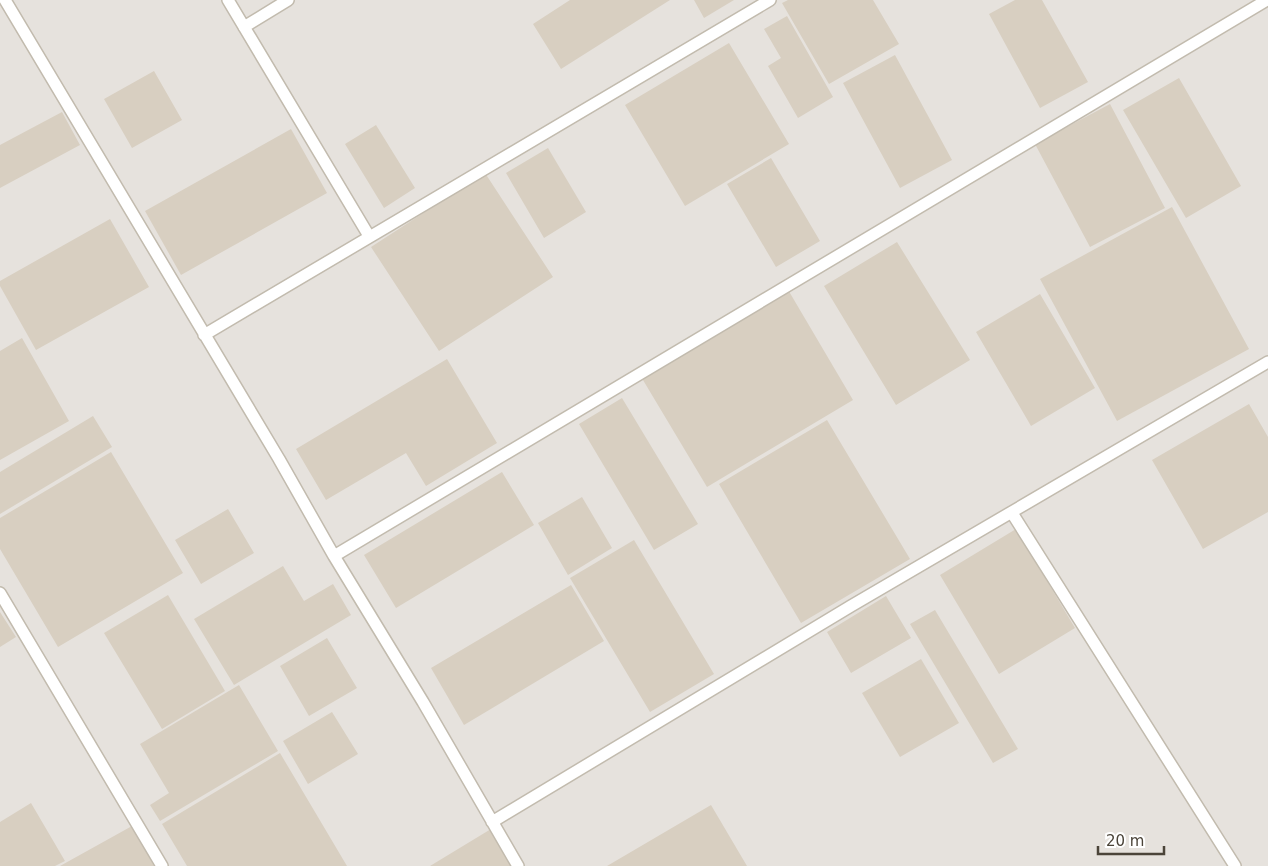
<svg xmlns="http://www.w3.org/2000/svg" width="1268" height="866" viewBox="0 0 1268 866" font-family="'DejaVu Sans',sans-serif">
	<rect width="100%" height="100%" fill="#f6f3ec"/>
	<path fill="#e6e2dd" d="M0 0H1268V866H0Z"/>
	<path fill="#d8cfc1" d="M570 0H670L561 69 533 24Z
		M694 0H734L704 18Z
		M788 0H873L899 44 829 84 782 3Z
		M1015 0H1042L1088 82 1040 108 989 14Z
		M787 16 833 97 798 118 768 66 781 58 764 29Z
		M729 43 789 144 685 206 625 105Z
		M895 55 952 160 900 188 843 83Z
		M154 71 182 120 132 148 104 99Z
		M1179 78 1241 186 1186 218 1123 110Z
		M1110 104 1165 208 1090 247 1035 144Z
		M62 112 80 145 0 188V145Z
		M376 125 415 188 384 208 345 144Z
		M291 129 327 193 181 275 145 211Z
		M548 148 586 212 544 238 506 173Z
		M771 158 820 241 776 267 727 184Z
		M485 173 553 277 439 351 371 247Z
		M1172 207 1249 349 1117 421 1040 279Z
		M110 219 149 287 36 350 0 286V281Z
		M897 242 970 360 896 405 824 286Z
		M787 288 853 400 707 487 640 375Z
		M1040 294 1095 388 1031 426 976 332Z
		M22 338 69 421 0 460V351Z
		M447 359 497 443 426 486 406 453 326 500 296 449Z
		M622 398 698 524 654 550 579 424Z
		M1249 404 1268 437V512L1203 549 1152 460Z
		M93 416 112 447 0 514V472Z
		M827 420 910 559 801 623 719 484Z
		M111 452 183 573 58 647 0 549V518Z
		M502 472 534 525 396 608 364 555Z
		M582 497 612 548 568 575 538 523Z
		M228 509 254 553 201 584 175 540Z
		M1016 529 1075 628 999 674 940 575Z
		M634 540 714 674 650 712 570 578Z
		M283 566 304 601 333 584 351 615 234 685 194 619Z
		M571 585 604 641 464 725 431 668Z
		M168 595 225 691 162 729 104 633Z
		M886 596 911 638 851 673 827 632Z
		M935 610 1018 749 993 763 910 624Z
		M0 612 16 637 0 647Z
		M327 638 357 688 309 716 280 666Z
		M921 659 959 723 900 757 862 693Z
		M239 685 278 751 160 821 150 805 169 793 140 744Z
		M332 712 358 754 308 784 283 741Z
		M280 753 347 866H187L162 824Z
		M31 803 65 861 55 866H0V822Z
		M711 805 747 866H607Z
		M132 826 154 866H60Z
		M491 829 513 866H430Z"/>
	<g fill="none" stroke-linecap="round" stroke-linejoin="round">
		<defs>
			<path id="lane" d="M5 0 279 459 334 556 423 702 518 866
				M228 0 369 236
				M244 27 288 0
				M204 335C392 222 582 113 770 0
				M1012 513 1235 866
				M334 556 1267 0
				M0 593 162 866
				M492 822 851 606 1268 362"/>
		</defs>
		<use href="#lane" stroke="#c2bbae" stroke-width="14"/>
		<use href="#lane" stroke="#fff" stroke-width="11"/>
	</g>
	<path d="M1098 846v8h66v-8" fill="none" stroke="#4b4439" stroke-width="2.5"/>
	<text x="1106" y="846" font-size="15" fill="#4b4439" stroke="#ffffff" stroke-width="4" paint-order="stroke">20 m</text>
</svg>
